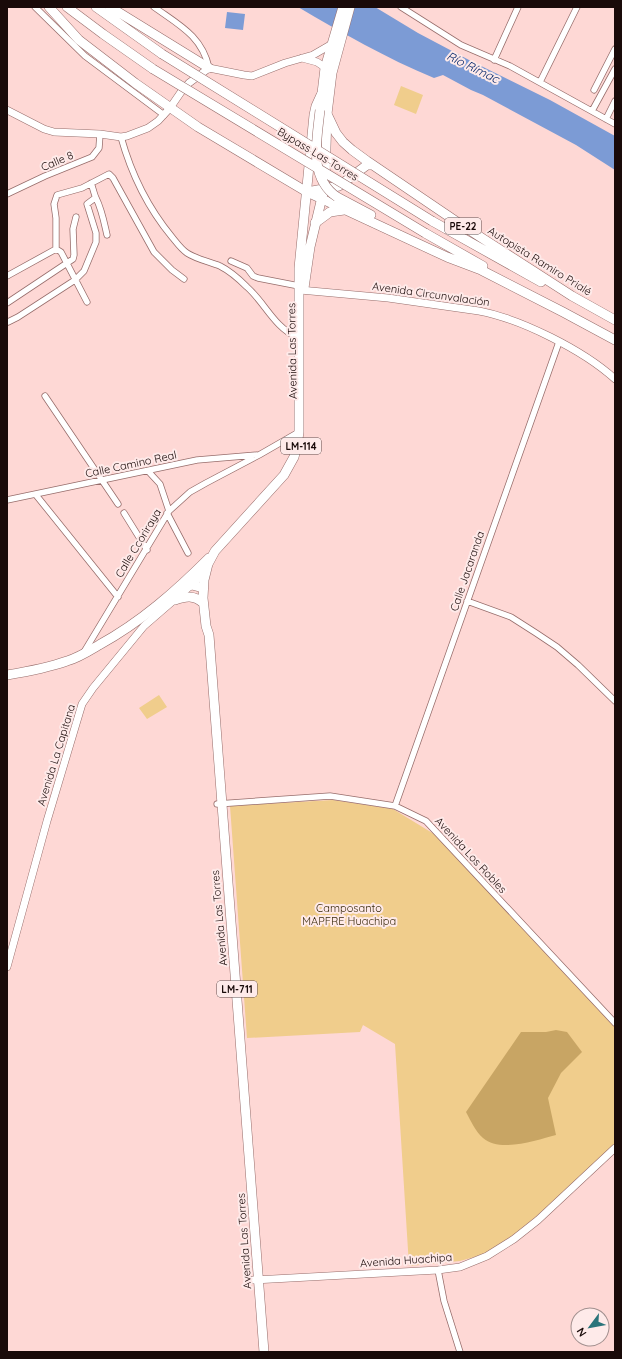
<svg xmlns="http://www.w3.org/2000/svg" width="622" height="1359" viewBox="0 0 622 1359" font-family="Quicksand,sans-serif">
	<rect width="100%" height="100%" fill="#fed8d5"/>
	<path fill="#f0cd8c" d="M401 86 423 95 416 114 394 105Z
		M159 695 167 707 147 719 139 708Z
		M333 800 393 809 434 834 615 1025V1145L515 1236 485 1254 460 1261 409 1266 395 1044 363 1025 360 1032 247 1038 230 806Z"/>
	<path fill="#c8a564" d="M556 1030 567 1032 582 1052 561 1073 548 1098 556 1135C537 1140 500 1153 483 1138 475 1131 471 1121 466 1112L521 1032H546Z"/>
	<path fill="#7c9bd5" d="M298 7H375L418 33 469 60 550 100 615 136V170L576 145 483 95 471 90 443 75 434 78C386 58 342 33 298 7Z
		M227 12 245 14 243 30 225 28Z"/>
	<g fill="none" stroke-linecap="round" stroke-linejoin="round">
		<defs>
			<path id="minor" d="M35 7 85 56 164 115
				M154 7C179 25 202 36 209 68
				M401 7 461 45 510 66 615 124
				M494 60 518 7
				M540 82 577 7
				M594 90 615 49
				M592 111 615 69
				M606 119 615 101
				M121 137C131 173 148 208 172 237 177 243 181 249 187 253 196 259 210 262 220 266 230 271 239 279 247 287 266 304 273 326 298 338
				M91 183C93 188 94 194 96 198 102 210 104 222 107 235
				M7 194 45 176 92 157 99 148 100 134
				M56 249 61 252 87 302
				M231 261 247 268 253 276 258 278 299 286
				M7 276 56 249V218L54 204 57 195 82 188 109 174 113 178 154 252 172 270 184 279
				M7 303 73 259 74 255 73 229 76 217
				M8 322 18 317 75 280 84 271 96 242V233L87 204 95 198
				M45 396 118 504
				M148 471 160 484 169 511
				M36 495 118 597
				M7 500 197 460 257 455
				M124 513 147 550
				M167 513 188 553
				M467 601 511 617 536 633 557 647 578 665 615 701
				M84 652 169 511 190 492 206 483 259 455 299 432
				M217 804 330 796 395 806 426 821 615 1023
				M395 806 559 342
				M438 1270 444 1301 460 1352"/>
			<path id="tertiary" d="M302 58 317 62 329 70
				M7 110 44 129 54 132 100 134 121 137 127 136 148 128 158 121 170 108 181 92 189 83 209 68 244 75 252 76 285 63 313 55 332 44
				M300 290 388 298 479 311C521 319 583 350 615 379
				M7 967 47 821 82 704 93 688 144 626 196 581 206 569
				M253 1280 438 1270 460 1267 487 1256 514 1239 538 1220 615 1148"/>
			<path id="primary" d="M325 180 327 114
				M304 288 310 247 323 193
				M181 586 192 585 203 588
				M175 600C186 596 194 595 203 603
				M7 675C25 672 50 667 67 661 78 658 89 651 99 645 141 622 176 591 209 558
				M264 1352 209 635 206 626 203 598 204 580 208 564 215 551 284 475 294 457 297 446 299 432V268L314 115 316 106 321 95"/>
			<path id="trunk" d="M49 7 79 40 135 83 198 127 307 192 447 257 484 271
				M67 7 103 34 153 69
				M96 7 162 54
				M110 7 209 68
				M350 7 332 73 327 114 336 133 343 142 352 150 367 161 457 222 572 296 615 320
				M320 110 325 68 343 7
				M307 192 339 186 367 165H373
				M337 197 371 215
				M432 221 541 282
				M315 223 330 212 344 210
				M425 233 483 266
				M479 269 563 312 615 340"/>
		</defs>
		<use href="#minor" stroke="#976d6b" stroke-width="7"/>
		<use href="#tertiary" stroke="#976d6b" stroke-width="8"/>
		<use href="#primary" stroke="#976d6b" stroke-width="10"/>
		<use href="#trunk" stroke="#976d6b" stroke-width="10"/>
		<use href="#minor" stroke="#fff" stroke-width="5.5"/>
		<use href="#tertiary" stroke="#fff" stroke-width="7"/>
		<use href="#primary" stroke="#fff" stroke-width="9"/>
		<use href="#trunk" stroke="#fff" stroke-width="9"/>
		<defs>
			<path id="trunk-bridge" d="M162 54 432 221
				M153 69 425 233
				M320 110C317 140 308 177 337 197"/>
		</defs>
		<use href="#trunk-bridge" stroke="#976d6b" stroke-width="10" stroke-linecap="butt"/>
		<use href="#trunk-bridge" stroke="#fff" stroke-width="9"/>
	</g>
	<g text-anchor="middle" dominant-baseline="central" stroke-width="4" stroke-linejoin="round" paint-order="stroke">
		<g fill="#feeae9" stroke="#5e4d4c" stroke-width="1">
			<rect x="445" y="218" width="36" height="16" rx="3"/>
			<rect x="281" y="438" width="40" height="16" rx="3"/>
			<rect x="217" y="981" width="40" height="16" rx="3"/>
		</g>
		<g font-size="10" font-weight="bold" fill="#190a09">
			<text x="463" y="226">PE-22</text>
			<text x="301" y="446">LM-114</text>
			<text x="237" y="989">LM-711</text>
		</g>
		<g font-size="11" fill="#190a09" stroke="#feeae9">
			<text transform="translate(318 154) rotate(31)">Bypass Las Torres</text>
			<text transform="translate(57 161) rotate(-23)">Calle 8</text>
			<text transform="translate(540 261) rotate(32)">Autopista Ramiro Prialé</text>
			<text transform="translate(431 294) rotate(8)">Avenida Circunvalación</text>
			<text transform="translate(292 351) rotate(-91)">Avenida Las Torres</text>
			<text transform="translate(131 464) rotate(-12)">Calle Camino Real</text>
			<text transform="translate(138 543) rotate(-59)">Calle Ccoriraya</text>
			<text transform="translate(467 571) rotate(-71)">Calle Jacaranda</text>
			<text transform="translate(56 755) rotate(-73)">Avenida La Capitana</text>
			<text transform="translate(471 855) rotate(47)">Avenida Los Robles</text>
			<text transform="translate(219 918) rotate(-95)">Avenida Las Torres</text>
			<text transform="translate(244 1241) rotate(-94)">Avenida Las Torres</text>
			<text transform="translate(406 1260) rotate(-4)">Avenida Huachipa</text>
		</g>
		<g font-size="11" fill="#392a0c" stroke="#feeae9">
			<text x="349" y="908">Camposanto<tspan x="349" dy="13">MAPFRE Huachipa</tspan></text>
		</g>
		<g font-size="12" font-style="italic" fill="#07286b" stroke="#feeae9">
			<text transform="translate(473 67) rotate(26)">Río Rímac</text>
		</g>
	</g>
	<rect width="622" height="1359" fill="none" stroke="#190a09" stroke-width="16"/>
	<g transform="translate(590 1327) rotate(238)"><circle r="19" fill="#feeae9" stroke="#a2908f"/>
	<path d="M0-3L7 15L0 10L-7 15Z" fill="#2a747a"/>
	<text y="-6" font-size="11" font-weight="bold" text-anchor="middle" fill="#190a09">N</text>
	</g>
</svg>
